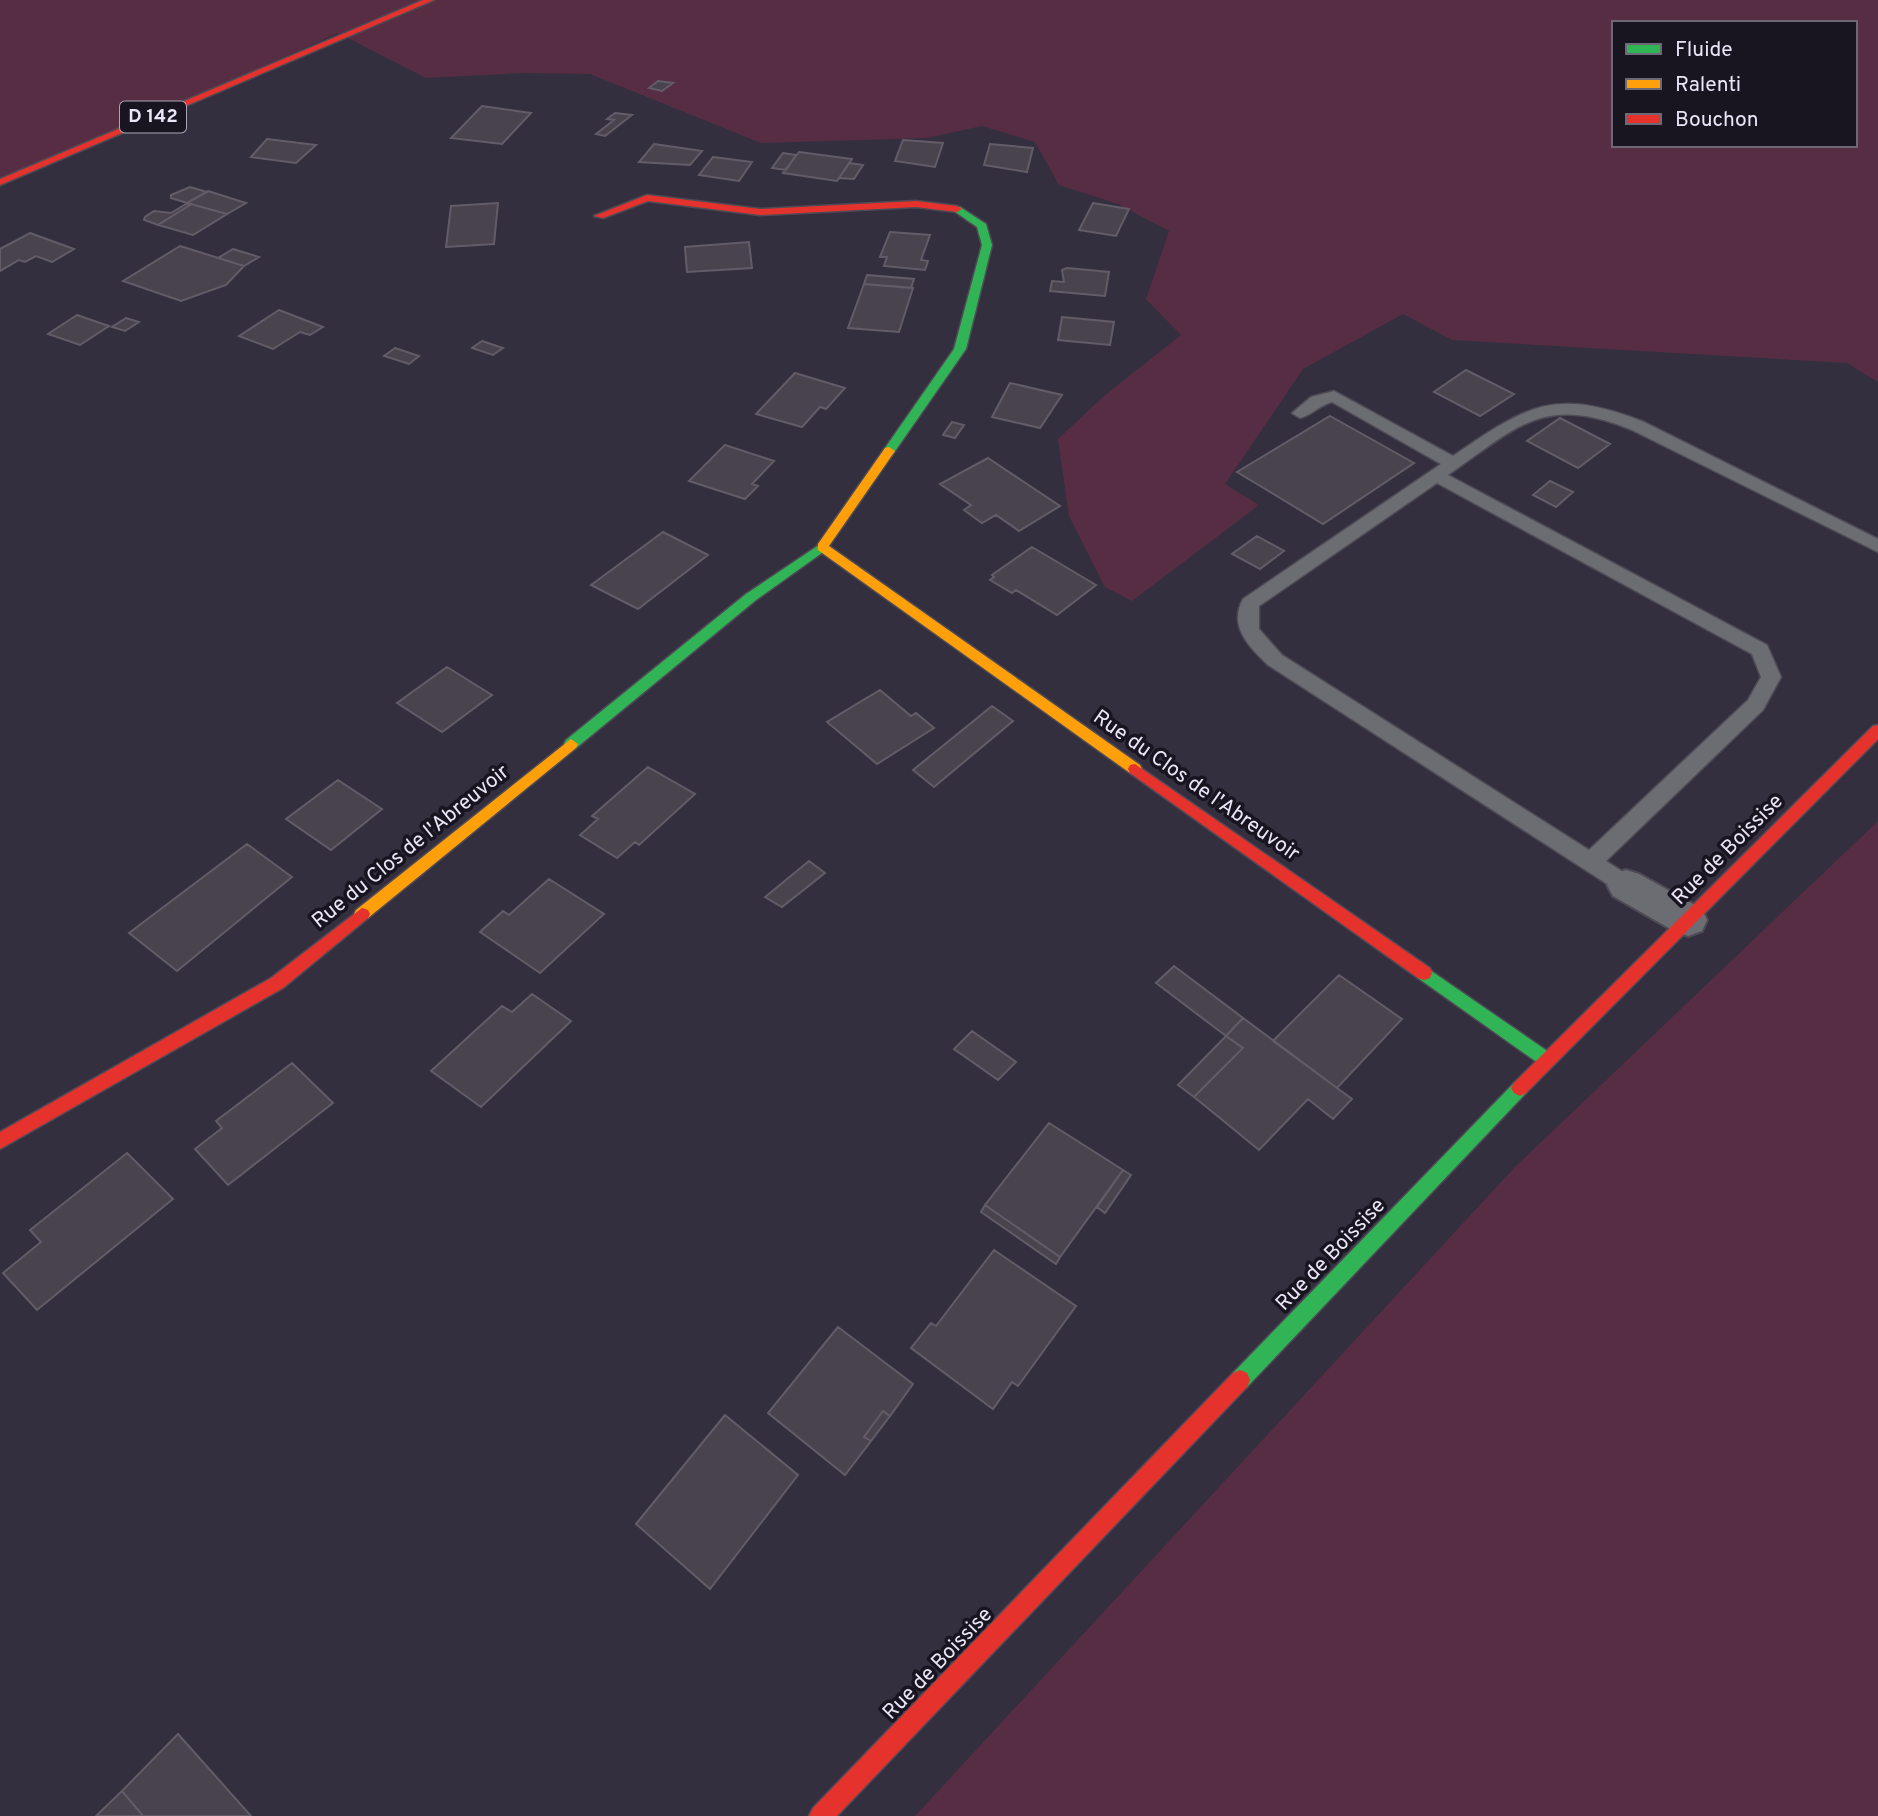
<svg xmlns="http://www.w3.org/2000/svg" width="1878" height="1816" viewBox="0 0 1878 1816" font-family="Overpass,sans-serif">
	<rect width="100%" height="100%" fill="#342f3e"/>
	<path fill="#572d44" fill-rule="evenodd" d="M0 0H1878V382L1847 363 1452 340 1403 314 1303 369 1225 484 1259 505 1132 601 1105 587 1069 516 1058 439 1104 396 1181 335 1146 299 1169 231 1118 204 1059 185 1035 142 982 126 927 138 761 143 590 74 522 73 426 78 338 33 0 185ZM1614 23H1855V145H1614Z
		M1878 821V1816H915L1514 1168Z"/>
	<path fill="#49434e" stroke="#635c68" stroke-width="2" d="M658 81 673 83 662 91 649 88Z
		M482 106 531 113 502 144 451 138Z
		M615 113 632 115 605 136 596 134 614 120 607 119Z
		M267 139 316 145 296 163 251 157Z
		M903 140 943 143 935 167 895 161Z
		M654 144 702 151 690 165 639 162Z
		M990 144 1033 148 1027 172 984 165Z
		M799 152 852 159 837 181 783 173Z
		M783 153 796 155 786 170 772 168Z
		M713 157 752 162 739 181 699 175Z
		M849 163 863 165 854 179 839 178Z
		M190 187 207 192 187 203 171 198V195Z
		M208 191 246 203 227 214 187 203Z
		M187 203 227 214 193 235 158 225 190 205Z
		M498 203 494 244 446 247 451 206Z
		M1093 203 1129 209 1116 236 1079 230Z
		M186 204 190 205 158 225 144 220 145 217 154 211 171 213Z
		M890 232 930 235 921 260 928 261 925 270 884 266 887 257H880Z
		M30 233 74 249 52 262 36 256 25 262 19 260 0 271V249Z
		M749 242 752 268 687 272 685 247Z
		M180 246 244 266 226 285 181 301 123 281Z
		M233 249 259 257 244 266 218 258Z
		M1067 268 1109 272 1105 296 1050 291 1052 281 1064 282 1062 270Z
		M867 275 914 279 911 288 864 284Z
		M864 284 913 288 899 332 848 328Z
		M279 310 323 327 310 335 300 332 273 349 239 336Z
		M77 315 109 326 80 345 48 334Z
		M1062 317 1114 322 1110 345 1058 340Z
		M126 318 139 322 125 331 112 327Z
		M482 341 503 348 493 355 472 348Z
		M395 348 419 356 409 364 384 356Z
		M1466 370 1514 394 1480 416 1434 392Z
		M795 373 845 388 826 409 820 407 802 427 756 414Z
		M1010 383 1062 395 1040 428 992 417Z
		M1330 416 1414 463 1323 524 1237 472Z
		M1560 418 1610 444 1578 468 1527 441Z
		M952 422 964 425 955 438 943 435Z
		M725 445 774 461 752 484 758 486 745 499 689 481Z
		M988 458 1060 506 1019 531 996 515 982 523 964 510 971 505 940 484Z
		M1550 481 1573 492 1556 507 1533 495Z
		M663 532 708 555 638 609 591 585Z
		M1257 536 1284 551 1260 569 1232 554Z
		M1032 547 1096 585 1057 615 1016 590 1012 593 990 580 994 577 992 575Z
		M447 667 492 695 442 732 397 703Z
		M880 690 911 716 916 713 934 728 877 764 827 722Z
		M992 706 1013 721 934 787 913 770Z
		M648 767 695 794 639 845 635 842 617 858 580 835 598 819 592 816Z
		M338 780 382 809 331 850 286 819Z
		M247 844 292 877 177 971 129 933Z
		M809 861 825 873 782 907 765 897Z
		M549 879 604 914 540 973 480 932 503 911 509 915Z
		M1174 966 1243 1018 1226 1036 1156 983Z
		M1339 975 1402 1019 1337 1088 1273 1041Z
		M532 994 571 1021 481 1107 431 1071 502 1006 512 1012Z
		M1243 1018 1337 1088 1352 1099 1333 1119 1308 1099 1259 1150 1194 1097 1243 1048 1226 1036Z
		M972 1031 1016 1062 998 1080 954 1049Z
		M1226 1036 1243 1048 1194 1097 1178 1085Z
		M292 1063 333 1103 228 1185 195 1149 222 1128 216 1121Z
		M1049 1123 1123 1170 1060 1257 985 1205Z
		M127 1153 173 1199 37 1310 3 1273 41 1242 30 1230Z
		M1123 1170 1131 1175 1105 1213 1097 1207Z
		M985 1205 1060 1257 1056 1264 981 1212Z
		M994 1250 1076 1306 1018 1386 1012 1382 993 1409 911 1348 931 1323 936 1326Z
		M838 1327 913 1384 890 1416 883 1411 864 1437 871 1441 845 1475 768 1413Z
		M883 1411 890 1416 871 1441 864 1437Z
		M725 1415 798 1475 710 1589 636 1524Z
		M178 1734 251 1816H143L122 1791Z
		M122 1791 143 1816H96Z"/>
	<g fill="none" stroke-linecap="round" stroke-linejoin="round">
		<defs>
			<path id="lane" d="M1334 391 1453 456C1527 405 1555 387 1644 422L1878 539V552L1632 430C1543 394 1519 426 1448 475L1767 645 1781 677 1763 710 1606 861 1634 879 1637 885 1634 891 1626 894 1618 891 1268 665C1249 647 1228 626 1243 599L1441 464 1332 402C1320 405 1312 415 1300 418L1292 413 1311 397ZM1437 483 1752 654 1761 677 1748 700 1589 850 1282 655 1259 629V606Z"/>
			<path id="street" d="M1626 870 1639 874 1702 909 1707 920 1702 931 1688 936 1674 931 1613 896 1607 885 1613 874Z"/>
			<path id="fast" d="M954 207H960L986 224 992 245 966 349 893 454H885L883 451 954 349 982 245 977 227 954 211Z
				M822 543 826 544V550L756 600 576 748H566L564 744 566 740 746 594Z
				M1424 966 1553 1055 1556 1060 1553 1065 1547 1067 1541 1065 1418 978 1416 973 1418 968Z
				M1520 1080 1526 1083 1529 1088 1526 1093 1247 1387 1240 1390 1233 1387 1230 1380 1233 1373 1514 1083Z"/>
			<path id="slow" d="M889 447 895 451 829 546 1140 765 1142 769 1140 773H1130L818 550V544L885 448Z
				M571 739 578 744 576 748 368 918H356L354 914 356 910Z"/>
			<path id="jam" d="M423 0H434L0 185V179Z
				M647 195 760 209 916 201 957 206 962 209 957 212 916 207 760 215 648 201 603 218 594 216Z
				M1878 725V739L1526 1093 1520 1096 1514 1093 1511 1088 1514 1083 1873 726Z
				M1135 764 1430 968 1432 973 1430 978 1424 980 1418 978 1130 773 1128 769 1130 765Z
				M362 908 368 910 370 914 368 918 283 988 0 1149V1132L271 978Z
				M1240 1370 1247 1373 1250 1380 1247 1387 837 1816H809L813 1808 1233 1373Z"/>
		</defs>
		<use href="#lane" stroke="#4e4a56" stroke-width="3"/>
		<use href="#street" stroke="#4e4a56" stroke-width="4"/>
		<use href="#fast" stroke="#4e4a56" stroke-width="3"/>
		<use href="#slow" stroke="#4e4a56" stroke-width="3"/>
		<use href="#jam" stroke="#4e4a56" stroke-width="3"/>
		<use href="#lane" fill="#6c6d73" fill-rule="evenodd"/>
		<use href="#street" fill="#6c6d73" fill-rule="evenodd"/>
		<use href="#fast" fill="#30b455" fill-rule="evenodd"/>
		<use href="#slow" fill="#ff9f0a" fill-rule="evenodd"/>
		<use href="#jam" fill="#e5322d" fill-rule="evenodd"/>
	</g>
	<g text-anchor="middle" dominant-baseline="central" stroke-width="7" stroke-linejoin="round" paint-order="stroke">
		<rect fill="#181420" stroke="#aba7b7" stroke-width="2" x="120" y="101.5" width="66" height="31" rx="5"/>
		<g font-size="19" font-weight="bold" fill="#eae6f8">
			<text x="153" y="117">D 142</text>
		</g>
		<g font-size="21" fill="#eae6f8" stroke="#181420">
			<text transform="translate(1196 786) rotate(35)">Rue du Clos de l'Abreuvoir</text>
			<text transform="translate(411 847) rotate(-39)">Rue du Clos de l'Abreuvoir</text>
			<text transform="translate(1728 850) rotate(-45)">Rue de Boissise</text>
			<text transform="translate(1331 1255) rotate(-46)">Rue de Boissise</text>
			<text transform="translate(938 1664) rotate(-46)">Rue de Boissise</text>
		</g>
	</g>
	<rect x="1612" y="21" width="245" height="126" fill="#181420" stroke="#6c6876" stroke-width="2"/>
	<rect x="1626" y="44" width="35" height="10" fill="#30b455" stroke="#6c6876" stroke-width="2"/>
	<text x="1675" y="56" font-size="21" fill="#eae6f8">Fluide</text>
	<rect x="1626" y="79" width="35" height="10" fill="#ff9f0a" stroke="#6c6876" stroke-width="2"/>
	<text x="1675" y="91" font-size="21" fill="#eae6f8">Ralenti</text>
	<rect x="1626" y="114" width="35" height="10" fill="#e5322d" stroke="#6c6876" stroke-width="2"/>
	<text x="1675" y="126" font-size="21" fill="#eae6f8">Bouchon</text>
</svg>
